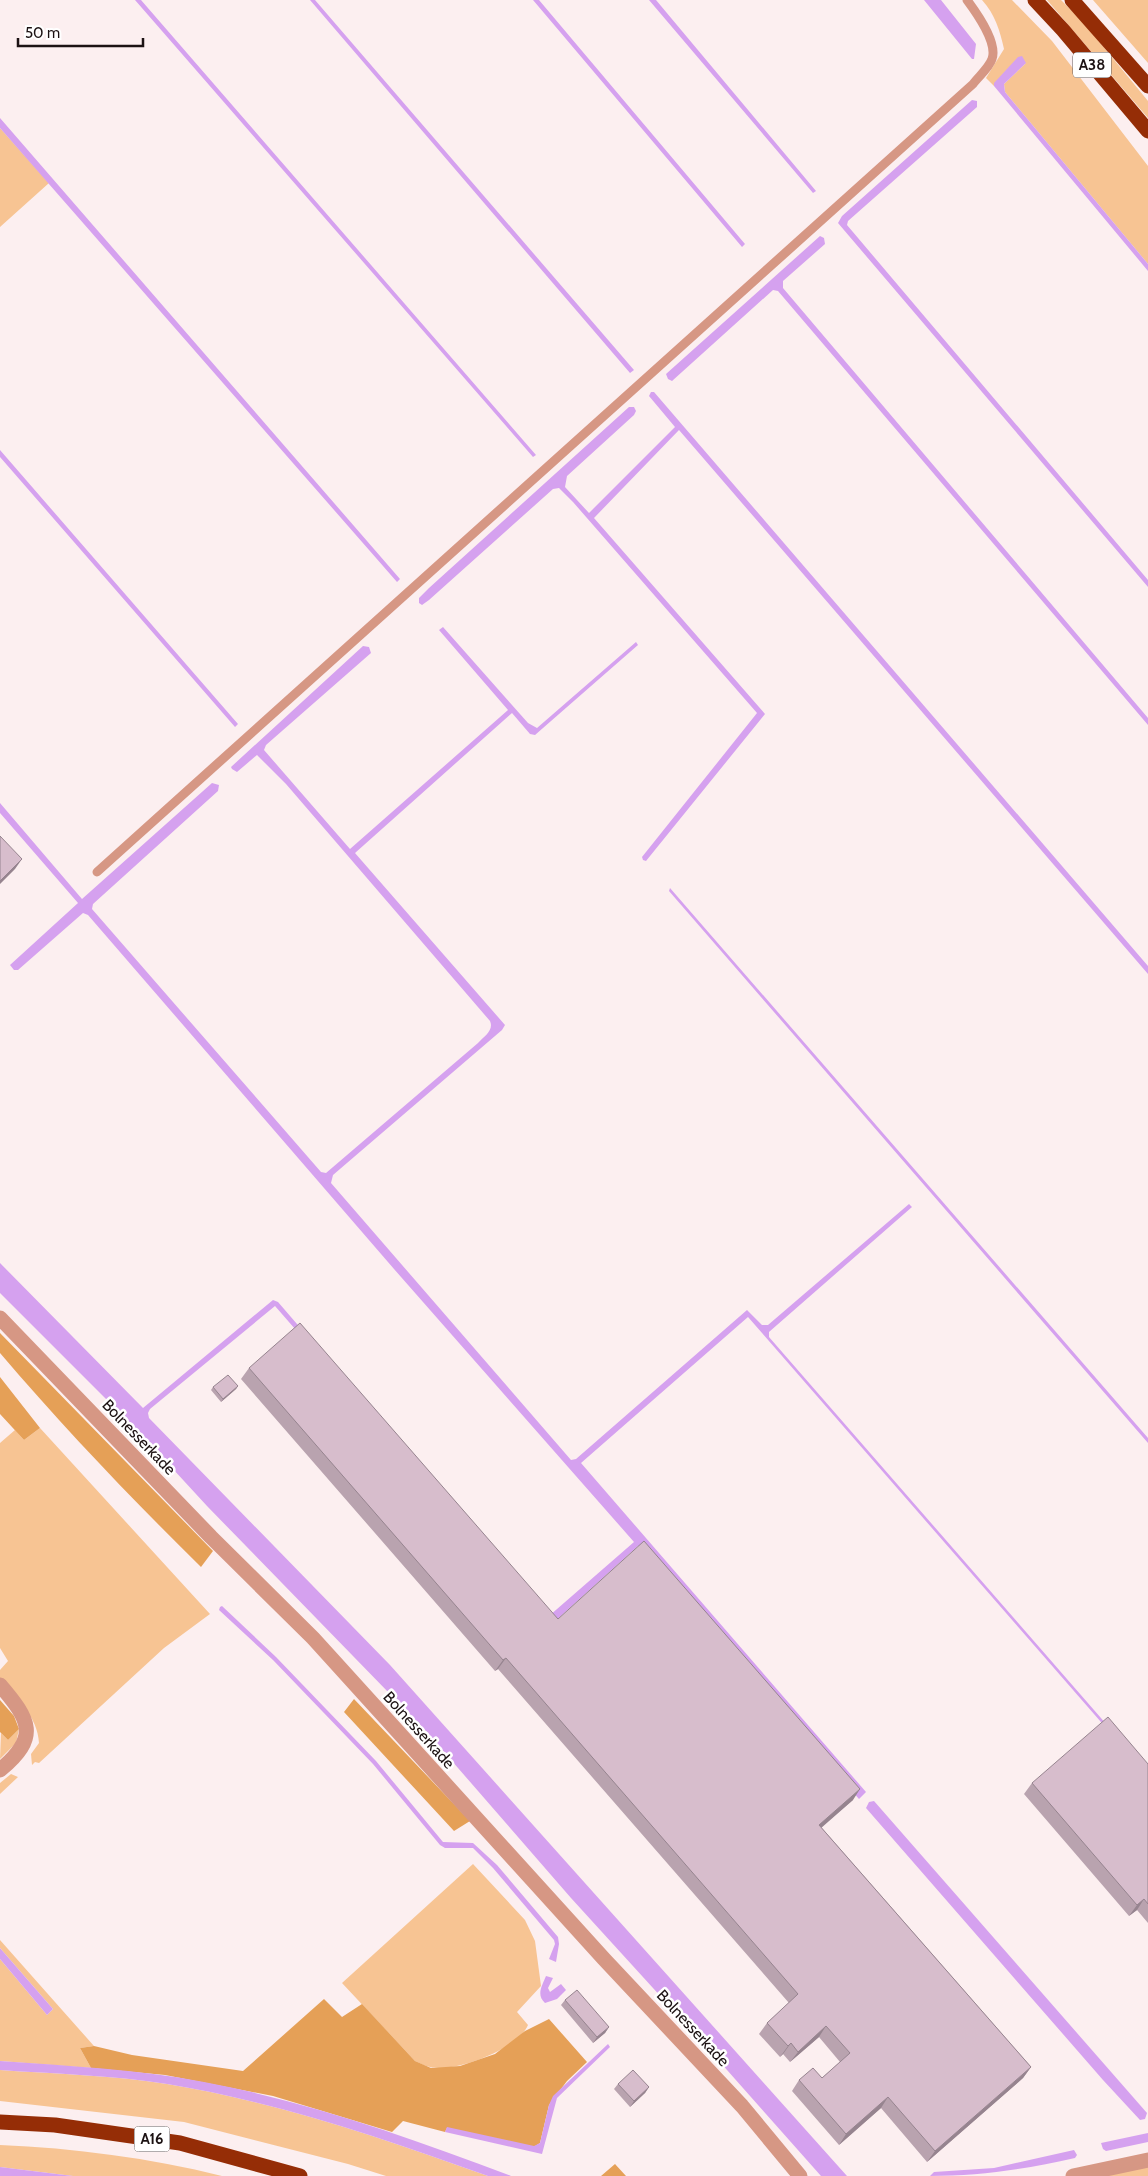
<svg xmlns="http://www.w3.org/2000/svg" width="1148" height="2176" viewBox="0 0 1148 2176" font-family="Cabin,sans-serif">
	<rect width="100%" height="100%" fill="#fceff0"/>
	<path fill="#f7c493" d="M982 0H1012L1052 41 1148 166V264L1005 92 1004 84 1026 63 994 84V86L986 78 1004 49C1000 31 995 14 982 0Z
		M1047 0H1061L1083 22 1148 101V118Z
		M1093 0H1148V63Z
		M0 128 49 183 0 227Z
		M40 1428 210 1614 164 1648 39 1763 35 1762 32 1765 31 1754 39 1743C38 1717 16 1697 0 1679V1670L8 1661 0 1648V1443L15 1430 24 1440Z
		M19 1729 16 1743 0 1759 1 1733 8 1740Z
		M11 1774 18 1777 0 1794V1783Z
		M473 1864 525 1920 535 1941 541 1986 517 2012 528 2025C518 2049 455 2073 430 2067 425 2066 420 2063 415 2061L342 1983Z
		M0 1940 94 2046 80 2048 91 2068 0 2061V1959L47 2015 53 2009 0 1948Z
		M0 2070C55 2074 111 2075 167 2084 277 2102 382 2138 488 2176H386L348 2164 184 2122 0 2101Z
		M0 2145C74 2148 150 2158 222 2176H73L0 2167Z
		M1148 2166V2176H1104Z"/>
	<path fill="#e5a057" d="M0 1333 213 1551 201 1567C131 1498 64 1428 0 1353Z
		M0 1377 40 1428 24 1440 0 1414Z
		M354 1699 470 1821 454 1831 344 1712Z
		M0 1700 14 1716 19 1729 8 1740 0 1732Z
		M324 1999 342 2017 362 2004 415 2061 431 2068 460 2066 495 2054 525 2031 549 2019 587 2062 567 2081 549 2105 540 2143 534 2147 447 2128 445 2132 403 2121 392 2132 273 2096 165 2075 91 2068 80 2048 94 2046 132 2055 243 2071Z
		M615 2164 626 2176H601Z"/>
	<path fill="#d5a1ef" d="M135 0H141L536 455 533 457Z
		M310 0H315L634 370 630 373Z
		M533 0H539L745 244 742 247Z
		M649 0H656L816 191 813 193Z
		M924 0H941L976 44 974 59H972Z
		M1022 56 1026 63 1004 84 1005 92 1148 264V271L994 86V83L1018 57Z
		M972 100 977 101V107L848 221 847 225 1148 580V587L838 223 842 216Z
		M0 118 400 579 397 582 0 128Z
		M820 236 824 238 825 244 783 281V288L1148 718V725L778 291 773 290 672 381 668 379 666 374Z
		M651 392H654L1148 966V974L679 430 594 518 765 714 646 861 643 860 642 857 757 713 573 502 559 488 553 489 429 600 422 605 419 603V598L429 588 629 407H634L636 411 634 415 567 476 565 487 589 513 675 427 649 396Z
		M0 450 238 724 235 727 0 457Z
		M443 627 528 723 537 728 636 642 638 645 535 735 530 734 512 713 355 853 505 1025 502 1030 333 1175 331 1183 571 1460 576 1459 747 1310 762 1325H768L909 1204 912 1207 769 1332V1337L1148 1772V1776L748 1317 581 1463 866 1792 859 1799 638 1546 552 1624 275 1306 150 1409 148 1413 149 1418 390 1665 847 2176H821L704 2044 571 1898 425 1730 207 1506 138 1431 0 1293V1263L143 1408 273 1300 278 1302 549 1616 634 1542 394 1269 88 915 83 913 18 970H14L10 965 78 903 0 813V803L82 899 212 783 219 785 218 791 93 904 92 909 321 1172 326 1173 478 1043C485 1036 494 1030 490 1021L286 784 257 755 237 772 232 769 231 767 363 646 369 647 371 653 266 745 264 750 350 849 508 710 439 630Z
		M670 888 1148 1438V1443L669 891Z
		M222 1606 276 1657 376 1761 443 1842 473 1843 497 1865 558 1937 559 1944 556 1962 549 1959 555 1944 554 1940 493 1868 473 1848H445L440 1845 373 1764 273 1660 219 1610 220 1607Z
		M874 1801 1147 2113 1145 2119 1140 2120 1103 2080 866 1808 869 1802Z
		M0 1948 53 2009 47 2015 0 1959Z
		M546 1976 553 1978 548 1988 550 1992 561 1984 566 1990 557 1999 545 2003C536 1995 542 1986 546 1976Z
		M608 2044 610 2047 557 2098 542 2154 445 2132 447 2127 534 2146 540 2143 549 2105 553 2096Z
		M0 2061C68 2066 137 2069 204 2082 310 2102 411 2138 511 2176H488C382 2138 277 2102 167 2084 111 2075 55 2074 0 2070Z
		M1148 2133V2142L1106 2151 1103 2149 1101 2143Z
		M1074 2150 1077 2155 1075 2158C1027 2169 980 2176 930 2176L934 2172 994 2168Z
		M0 2167 73 2176H0Z"/>
	<g fill="none" stroke-linecap="round" stroke-linejoin="round">
		<path stroke="#d69784" stroke-width="9" d="M97 872 973 84C978 77 989 68 992 59 998 43 976 12 967 0"/>
		<path stroke="#d69784" stroke-width="15" d="M0 1318 211 1537 313 1638 604 1959 742 2106 800 2176
			M0 1685C30 1720 40 1737 0 1770
			M1073 2176 1148 2160"/>
		<path stroke="#952d06" stroke-width="15" d="M1035 0 1063 30 1148 131
			M1072 0 1148 86
			M0 2122 55 2125 180 2143 300 2176"/>
	</g>
	<path fill="#b9a3af" d="M249 1368 558 1619 853 1800 821 1827 1031 2067 1023 2078 927 2162 881 2108 839 2145 792 2091 799 2080 822 2078 840 2062 819 2037 790 2062 783 2054 780 2057 759 2034 767 2023 789 2003 498 1669 495 1671 241 1379Z
		M238 1386 236 1389 221 1402 211 1390 213 1387Z
		M1148 1764V1923L1137 1910 1129 1916 1024 1794 1032 1783Z
		M565 2000 609 2027 605 2033 593 2043 561 2005Z
		M618 2084 649 2087 645 2093 630 2107 614 2089Z"/>
	<path fill="#96848f" d="M22 859 15 869 0 884V881Z
		M238 1386 236 1389 221 1402 223 1399Z
		M506 1658 498 1669 495 1671 503 1660Z
		M860 1789 853 1800 812 1836 819 1825Z
		M1144 1899 1137 1910 1129 1916 1137 1905Z
		M826 2026 819 2037 790 2062 798 2052Z
		M609 2027 605 2033 593 2043 597 2037Z
		M791 2043 783 2054 780 2057 788 2046Z
		M1031 2067 1023 2078 927 2162 935 2151Z
		M649 2087 645 2093 630 2107 634 2101Z
		M888 2097 881 2108 839 2145 846 2134Z"/>
	<path fill="#d7bdcc" stroke="#96848f" d="M0 836 22 859 0 881Z
		M300 1323 558 1619 644 1541 860 1789 819 1825 1031 2067 935 2151 888 2097 846 2134 799 2080 813 2068 822 2078 850 2053 826 2026 798 2052 791 2043 788 2046 767 2023 798 1994 506 1658 503 1660 249 1368Z
		M228 1375 238 1386 223 1399 213 1387Z
		M1108 1717 1148 1764V1904L1144 1899 1137 1905 1032 1783Z
		M577 1990 609 2027 597 2037 565 2000Z
		M633 2070 649 2087 634 2101 618 2084Z"/>
	<g text-anchor="middle" dominant-baseline="central" stroke-width="5" stroke-linejoin="round" paint-order="stroke">
		<g fill="#fff" stroke="#60595a" stroke-width="1">
			<rect x="1073" y="52.5" width="38" height="25" rx="4"/>
			<rect x="134.5" y="2126.5" width="35" height="25" rx="4"/>
		</g>
		<g font-size="15" font-weight="bold" fill="#1c1213">
			<text x="1092" y="65">A38</text>
			<text x="152" y="2139">A16</text>
		</g>
		<g font-size="16" fill="#1c1213" stroke="#fff">
			<text transform="translate(139 1437) rotate(46)">Bolnesserkade</text>
			<text transform="translate(419 1730) rotate(48)">Bolnesserkade</text>
			<text transform="translate(693 2028) rotate(47)">Bolnesserkade</text>
		</g>
	</g>
	<path d="M18 38v8h125v-8" fill="none" stroke="#1c1213" stroke-width="2.5"/>
	<text x="25" y="38" font-size="15" fill="#1c1213" stroke="#ffffff" stroke-width="4" paint-order="stroke">50 m</text>
</svg>
